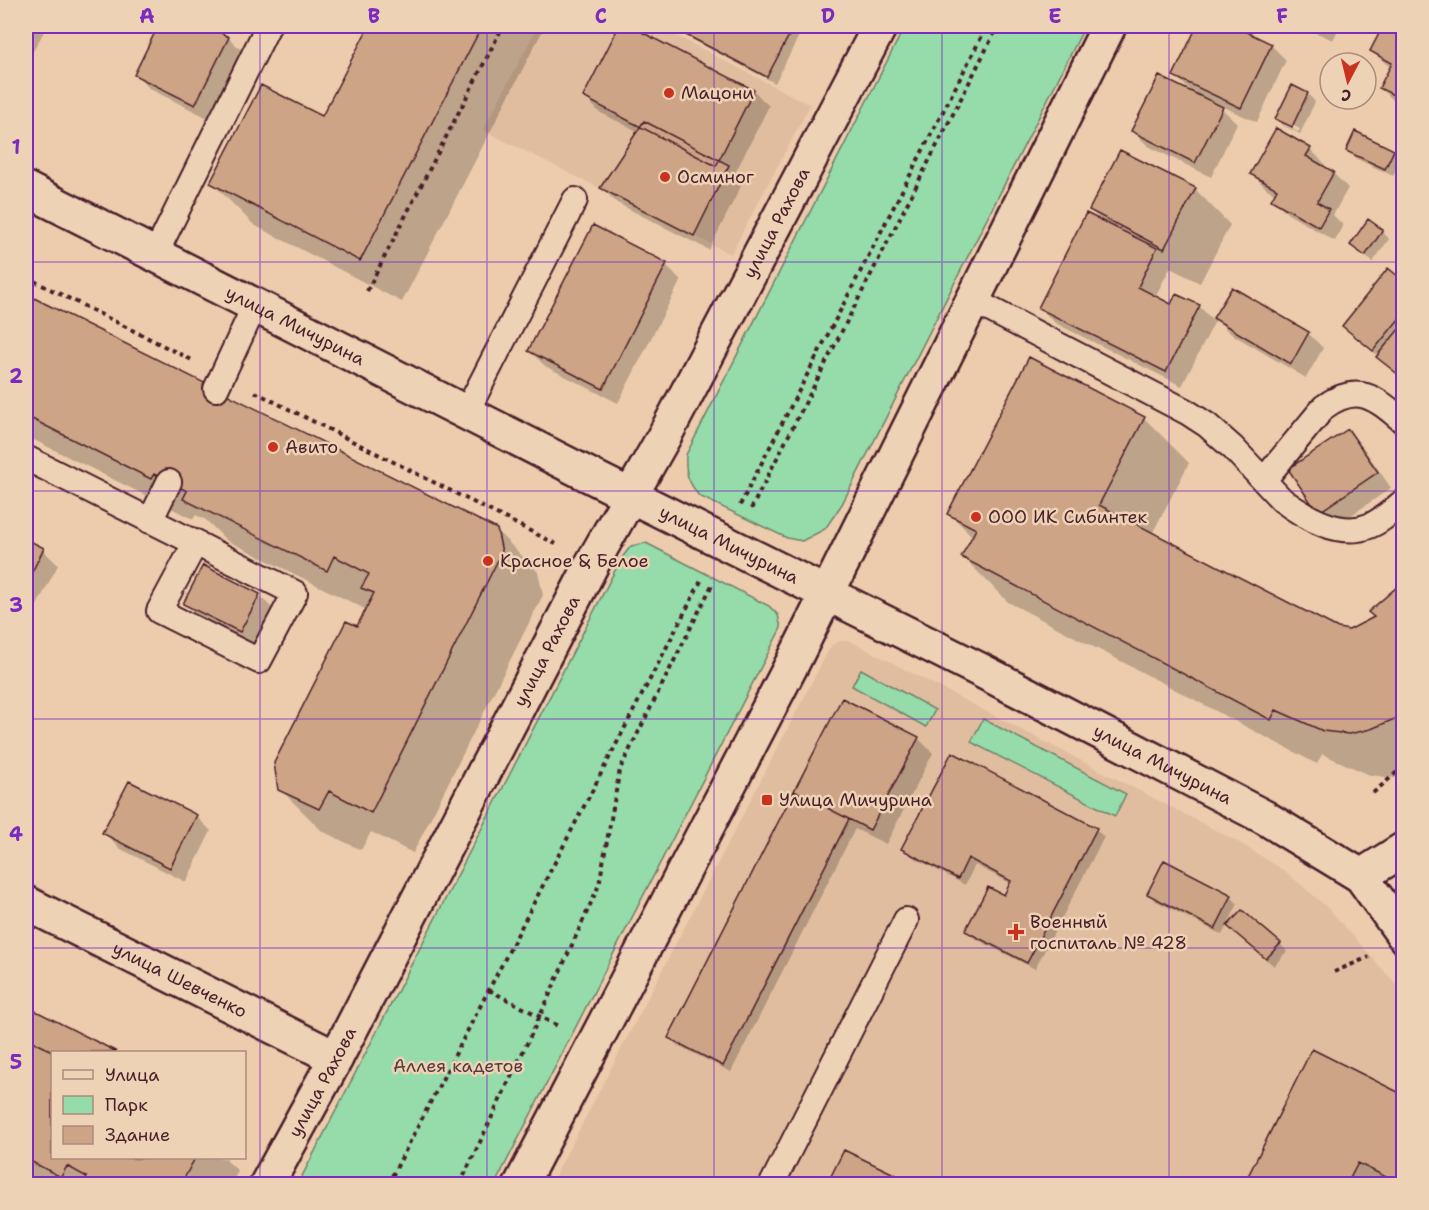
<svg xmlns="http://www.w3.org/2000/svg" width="1429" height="1210" viewBox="0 0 1429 1210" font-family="'Shantell Sans',sans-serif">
	<rect width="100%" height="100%" fill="#ecccac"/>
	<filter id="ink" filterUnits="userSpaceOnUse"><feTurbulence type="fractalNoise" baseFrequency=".0167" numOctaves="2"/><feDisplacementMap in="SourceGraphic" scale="12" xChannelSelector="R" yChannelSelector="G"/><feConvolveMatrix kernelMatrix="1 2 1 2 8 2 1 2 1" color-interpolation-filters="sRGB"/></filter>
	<g filter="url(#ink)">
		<path fill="#e0bd9e" d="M538 26H658L810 105 731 254 483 130Z
			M840 641H850L858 645 1240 843 1286 872 1328 908 1403 992V1184H551L827 653 832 645Z"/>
		<path fill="#95dcaa" stroke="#707e6a" stroke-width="1.5" d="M905 26H1085L842 504 825 529 802 541 787 538 699 496C688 481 685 474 686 455Z
			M646 543 769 606 778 615 781 628 495 1184H298L621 559 631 546Z
			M861 669 935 710 926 727 852 686Z
			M983 719 1126 794 1115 816 971 742Z"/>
		<path fill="#0003" fill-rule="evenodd" d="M26 26H47L26 64Z
			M160 26H204L229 38 244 53 210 119 150 89 135 74Z
			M370 26H545L402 302 254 225 212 183 322 118Z
			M621 26H627L754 91 769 106 735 173 743 182 709 250 617 203 602 188 639 132 599 112 584 96Z
			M670 26H804L775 83 676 31Z
			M1199 26H1230L1271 45 1286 60 1257 122 1217 104 1237 123 1211 177 1148 146 1133 131 1193 93 1175 76Z
			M1301 26H1340L1333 40Z
			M1385 26H1397L1404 29V107L1396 103 1381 88 1391 68 1371 51Z
			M1293 87 1308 94 1315 102 1300 134 1284 126 1277 119ZM1284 121 1300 129 1298 132 1284 125Z
			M1310 149 1325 164 1323 168 1333 173 1348 188 1333 215 1343 225 1335 241 1288 214 1273 199 1276 194 1267 189 1252 174Z
			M1348 150 1393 151 1401 158 1393 176 1355 158Z
			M1195 189 1230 225 1200 283 1170 268 1155 297 1172 306 1177 296 1199 306 1213 320 1232 289 1308 333 1323 348 1306 378 1230 333 1216 319 1182 386 1055 323 1040 308 1103 223 1091 210Z
			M593 227 666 265 681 280 618 403 545 366 530 351Z
			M1382 231 1389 239 1373 262 1359 252Z
			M1404 283V379L1344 326Z
			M26 296 496 530 538 572 543 595 413 853 371 832 361 850 322 831 280 789 367 610 226 540 206 520 196 515 193 519 26 436Z
			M1144 418 1189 463 1152 534 1338 630 1349 631 1376 618 1404 583V776L1395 778 1370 775 1322 754 1317 764 1008 602 963 557 973 537 949 513Z
			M1347 431 1362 446 1391 488 1334 527 1319 512Z
			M26 540 43 550 58 565 34 611 26 607Z
			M259 595 274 610 256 646 200 618 185 603Z
			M843 700 918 738 933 753 886 844 855 829 731 1072 677 1045 670 1037Z
			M953 754 1096 830 1104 837 1035 969 974 938 967 931 1004 897 1012 884 975 865 965 885 911 856 903 848Z
			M196 816 211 831 186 882 119 848 104 833Z
			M1148 894 1231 897 1238 904 1222 935 1156 901Z
			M1236 933 1280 944 1287 951 1274 966Z
			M26 1008 113 1052H52V1158H228L226 1160 238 1171 232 1183 233 1184H38L26 1172Z
			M1313 1051 1404 1097V1184H1246Z
			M845 1152 912 1184H829Z"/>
		<path fill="#cda485" stroke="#4a1f2b" stroke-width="1.5" d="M158 26H207L229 37 195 105 134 75Z
			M369 26H482L360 261 210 183 261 85 322 116Z
			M619 26H630L754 90 716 166 583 97Z
			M669 26H794L767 77Z
			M1197 26H1234L1272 44 1241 108 1173 76Z
			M1383 26H1400L1404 27V100L1379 88 1392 63 1370 51Z
			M1159 76 1223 107 1195 163 1131 131Z
			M1292 85 1308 93 1292 127 1275 119Z
			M644 121 729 165 694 236 600 188Z
			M1276 128 1311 148 1306 156 1334 172 1317 202 1329 209 1319 227 1271 200 1277 189 1250 174Z
			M1355 131 1394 150 1385 169 1346 151Z
			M1120 150 1196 188 1164 249 1089 210Z
			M1086 213 1157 248 1138 287 1171 304 1176 294 1200 305 1166 372 1038 308Z
			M1368 219 1383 230 1365 256 1350 245Z
			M593 225 667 263 603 389 528 351Z
			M1388 268 1404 281V313L1373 351 1342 326Z
			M1232 287 1309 332 1291 364 1213 318Z
			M26 294 497 529 502 552 371 813 329 791 319 809 278 790 274 763 346 621 357 626 374 593 361 588 369 574 334 556 327 571 183 499 187 491 169 482 154 474 151 479 26 416Z
			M1404 323V379L1376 357Z
			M1029 357 1145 417 1099 505 1338 628 1349 630 1374 617 1368 612 1404 581V715L1371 729 1349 734 1323 731 1276 710 1271 720 961 557 976 529 947 514Z
			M1348 429 1378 472 1318 513 1288 469Z
			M26 539 44 548 26 584Z
			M203 565 260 594 240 632 183 604Z
			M842 698 919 737 870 830 794 791Z
			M952 752 1097 828 1027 963 965 931 988 887 1004 895 1011 881 968 858 958 879 901 849Z
			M129 781 197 815 170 868 102 833Z
			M794 791 849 819 723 1066 668 1038Z
			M1164 860 1232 895 1215 929 1147 894Z
			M1242 910 1281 943 1266 959 1227 926Z
			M26 1006 117 1052H54L26 1038Z
			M26 1038 54 1052H52V1158H195L181 1184H84L87 1177 67 1166 61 1177 26 1159Z
			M1312 1049 1404 1095V1167L1396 1182 1358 1163 1347 1184H1244Z
			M844 1150 915 1184H827Z"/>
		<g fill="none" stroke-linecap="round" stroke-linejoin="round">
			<defs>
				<path id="lane" d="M155 255 268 26
					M972 300 1187 412 1207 425 1233 448 1282 500C1305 517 1339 538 1369 526 1382 521 1393 510 1404 501
					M216 389 255 305
					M466 413 575 200
					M26 458 295 593 259 661 159 611 196 542
					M1264 480 1324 407C1358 382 1376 398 1404 422
					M150 521 169 482
					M772 1184 906 920"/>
				<g id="street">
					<path d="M1361 876 1404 936"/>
					<path id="s1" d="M26 903 336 1058"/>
					<path id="s2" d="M267 1184 336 1058 593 562 666 433 880 26"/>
					<path d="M521 1184 793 662 1109 26"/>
				</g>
				<g id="secondary">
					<path id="s3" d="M26 189 583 472 980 670 1264 817 1361 876 1404 849"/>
				</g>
			</defs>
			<use href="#lane" stroke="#4a1f2b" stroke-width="28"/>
			<use href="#street" stroke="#4a1f2b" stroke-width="38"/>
			<use href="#secondary" stroke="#4a1f2b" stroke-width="38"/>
			<path stroke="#4a1f2b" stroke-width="4" stroke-dasharray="4.5 4.5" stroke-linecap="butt" d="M26 277 192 360
				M367 291 503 26
				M255 392 556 544
				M740 505 987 26
				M751 509 998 26
				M1373 793 1404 766
				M1334 972 1369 957
				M489 990 558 1026
				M388 1184 703 577
				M460 1184 540 1016 599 885 620 769 713 583"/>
			<use href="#lane" stroke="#eed2b5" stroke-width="24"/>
			<use href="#street" stroke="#eed2b5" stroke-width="33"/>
			<use href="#secondary" stroke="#eed2b5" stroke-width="33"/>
		</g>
	</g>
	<path fill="none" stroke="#7b2cbf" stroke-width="1.5" stroke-opacity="0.55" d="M260 26V1184M487 26V1184M714 26V1184M942 26V1184M1169 26V1184M26 262H1404M26 491H1404M26 719H1404M26 948H1404"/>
	<g fill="#c8321e" stroke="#eed2b5" stroke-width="2">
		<circle cx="669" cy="93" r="6"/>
		<circle cx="665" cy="177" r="6"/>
		<circle cx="273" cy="447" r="6"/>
		<circle cx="976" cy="517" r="6"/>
		<circle cx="488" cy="561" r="6"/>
		<rect x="761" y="794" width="12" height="12" rx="3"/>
		<path d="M1013 923h6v6h6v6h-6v6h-6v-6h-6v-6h6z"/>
	</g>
	<g text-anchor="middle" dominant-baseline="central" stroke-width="5" stroke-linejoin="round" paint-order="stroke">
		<g font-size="18" fill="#4a1f2b" stroke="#eed2b5" text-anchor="start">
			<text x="681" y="93">Мацони</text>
			<text x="677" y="177">Осминог</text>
			<text x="285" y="447">Авито</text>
			<text x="988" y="517">ООО ИК Сибинтек</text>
			<text x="500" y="561">Красное &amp; Белое</text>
			<text x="779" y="800">Улица Мичурина</text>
			<text x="1030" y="922">Военный<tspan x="1030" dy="21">госпиталь № 428</tspan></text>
		</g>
		<g font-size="18" fill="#4a1f2b" stroke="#eed2b5">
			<text stroke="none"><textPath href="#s2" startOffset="1088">улица Рахова</textPath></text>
			<text stroke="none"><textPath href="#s3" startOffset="302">улица Мичурина</textPath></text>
			<text stroke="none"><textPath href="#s3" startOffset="788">улица Мичурина</textPath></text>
			<text stroke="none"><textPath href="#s2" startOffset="602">улица Рахова</textPath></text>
			<text stroke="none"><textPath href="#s3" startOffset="1274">улица Мичурина</textPath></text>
			<text stroke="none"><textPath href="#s1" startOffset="172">улица Шевченко</textPath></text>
			<text stroke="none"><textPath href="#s2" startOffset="116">улица Рахова</textPath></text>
		</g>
		<g font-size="18" fill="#553b3e" stroke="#eed2b5">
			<text x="458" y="1066">Аллея кадетов</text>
		</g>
	</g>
	<rect width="1429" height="1210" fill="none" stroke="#eed2b5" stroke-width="66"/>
	<rect x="51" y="1051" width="195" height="108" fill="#eed2b5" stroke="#ac8a7e" stroke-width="1.5"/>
	<rect x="63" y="1070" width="30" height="9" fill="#eed2b5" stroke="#ac8a7e" stroke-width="1.5"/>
	<text x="105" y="1081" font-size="18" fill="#4a1f2b">Улица</text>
	<rect x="63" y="1096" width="30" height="18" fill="#95dcaa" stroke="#ac8a7e" stroke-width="1.5"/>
	<text x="105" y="1111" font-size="18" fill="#4a1f2b">Парк</text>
	<rect x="63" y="1126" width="30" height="18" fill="#cda485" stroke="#ac8a7e" stroke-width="1.5"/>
	<text x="105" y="1141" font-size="18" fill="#4a1f2b">Здание</text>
	<g transform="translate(1348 81) rotate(187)"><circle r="28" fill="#eed2b5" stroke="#ac8a7e" stroke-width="1.5"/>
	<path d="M0-4.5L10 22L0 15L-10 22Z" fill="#c8321e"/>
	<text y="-9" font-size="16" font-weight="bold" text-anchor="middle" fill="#4a1f2b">С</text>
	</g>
	<rect x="33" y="33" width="1363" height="1144" fill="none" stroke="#7b2cbf" stroke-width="2"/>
	<g font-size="20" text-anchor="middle" font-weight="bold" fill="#7b2cbf">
		<text x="147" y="23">A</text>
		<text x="374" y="23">B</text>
		<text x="601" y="23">C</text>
		<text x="828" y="23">D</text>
		<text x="1055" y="23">E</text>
		<text x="1282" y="23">F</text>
		<text x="16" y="154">1</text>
		<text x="16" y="383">2</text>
		<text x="16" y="612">3</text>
		<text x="16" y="841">4</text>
		<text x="16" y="1069">5</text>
	</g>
</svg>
